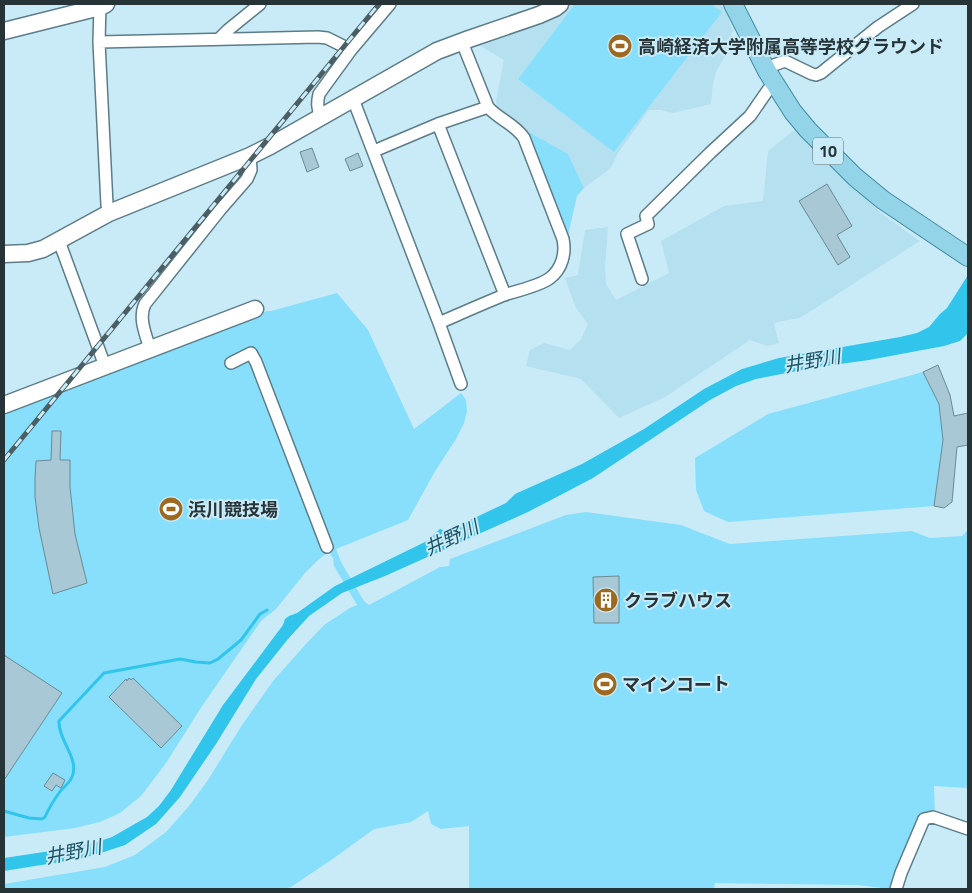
<svg xmlns="http://www.w3.org/2000/svg" width="972" height="893" viewBox="0 0 972 893" font-family="'Titillium Web','Noto Sans JP',sans-serif">
	<rect width="100%" height="100%" fill="#c9ebf8"/>
	<path fill="#b5e0ef" d="M566 4H723L733 31 727 45 726 54 716 72 713 84 711 104 673 113 660 110H649L618 153 611 168 584 188 568 154 527 131 497 109 496 100 504 60 472 41Z
		M798 127 845 178 882 214 920 241 800 318 777 322 774 324 779 343 767 346 750 340 665 397 619 418 581 379 526 366 530 350 544 343 570 350 581 339 588 324 576 308 565 278 578 275 585 230 608 227 605 267 606 284 616 300 669 273 661 241 724 206 763 201 768 151Z"/>
	<path fill="#87dffb" d="M575 4H711L722 12 614 152 518 79Z
		M527 131 568 154 584 188 577 196 567 240Z
		M337 293 368 330 414 429 461 393 466 400 467 411 464 423 456 439 434 473 408 520 336 549 341 562 364 601 369 605 440 567 449 566 450 559 566 515 586 512 681 525 730 544 912 531 930 538 962 536 968 530V788L934 786 935 813 927 812 920 817 890 889 858 885 715 883 714 889H469V826L441 829 431 824 428 811 411 822 374 829 334 858 291 887 282 889H4V884L105 867 135 855 166 832 189 806 208 780 242 725 273 681 305 645 324 625 350 608 357 605 334 566 333 558 330 554 327 553 318 560 305 573 276 609 261 621 202 706 166 763 141 796 120 813 100 822 75 828 4 837V410L267 311H271Z
		M923 372 939 404 943 440 934 506 728 522 704 511 696 490 695 458 768 414Z"/>
	<path fill="#31c5ec" d="M968 275 967 334 960 341 944 346 869 360 818 367 756 379 736 386 710 400 593 478 528 512 385 576 342 593 309 616 288 639 256 679 216 744 180 797 156 824 125 845 104 852 79 859 4 871V858L77 847 97 842 112 837 147 817 159 806 171 790 223 705 283 625 285 619 289 616 297 613 335 586 431 539 435 533 440 529 447 531 506 503 515 494 582 464 644 429 704 389 742 369 779 358 900 337 917 333 929 327 940 314 947 308Z"/>
	<g fill="none" stroke-linecap="round" stroke-linejoin="round">
		<path stroke="#31c5ec" stroke-width="3" d="M4 811 29 818 42 819 45 817C49 808 54 800 59 793 63 787 69 784 72 777 80 759 58 740 59 721L104 673 180 659 196 662 210 663 218 659 241 640 260 614 267 610"/>
	</g>
	<path fill="#a7c8d4" stroke="#6a8a95" d="M312 148 319 167 307 172 300 152Z
		M358 153 363 166 350 171 345 159Z
		M827 184 852 226 837 235 850 257 838 265 799 201Z
		M938 365 950 395 954 416 968 413V445L957 447 952 502 944 508 934 506 943 440 939 404 923 372Z
		M52 431H61L60 460H70V487L75 534 87 583 53 594 39 528 35 497V478L36 461 51 460Z
		M619 576V623H594L593 577Z
		M4 655 62 693 4 780Z
		M129 678 131 680 133 678 182 726 161 748 109 697 126 679 127 681Z
		M53 773 65 780 61 788 56 785 52 791 44 786Z"/>
	<g fill="none" stroke-linecap="round" stroke-linejoin="round">
		<defs>
			<path id="street" d="M100 4 99 42 107 205 109 213
				M219 39 228 30 260 4
				M99 42 318 37 327 38 351 50
				M767 71 774 65 785 61 812 74 816 75 821 73 878 27 913 4
				M353 99 439 323 461 384
				M321 117C317 108 317 103 319 94L351 50 390 4
				M438 124 505 295
				M374 151 438 124 488 107
				M59 241 105 366
				M642 279 627 234 648 224 646 216 710 153 750 116 768 90 776 84
				M439 323C462 313 484 303 507 294 518 291 543 284 550 278 562 269 566 253 563 239L524 138C515 124 498 119 488 107L462 42
				M150 349C146 335 138 318 145 304L220 210 247 179 251 170 250 156
				M231 363 251 353 256 362 327 547
				M896 889 901 873 924 819 933 817 968 829"/>
			<path id="secondary" d="M4 31 100 7 106 4
				M4 254 28 253 43 249 109 213 250 156 270 146 437 51 469 39 539 15 555 8 560 4
				M4 405 255 309"/>
			<path id="primary" d="M733 4 767 71 793 112 808 130 855 177 883 200 968 257"/>
		</defs>
		<use href="#street" stroke="#5c7c87" stroke-width="14"/>
		<use href="#secondary" stroke="#5c7c87" stroke-width="19"/>
		<use href="#primary" stroke="#3f8aa1" stroke-width="20"/>
		<use href="#street" stroke="#fff" stroke-width="11"/>
		<use href="#secondary" stroke="#fff" stroke-width="16"/>
		<use href="#primary" stroke="#94d4e8" stroke-width="18"/>
		<defs>
			<path id="rail" d="M4 460 379 4"/>
		</defs>
		<use href="#rail" stroke="#4b5e64" stroke-width="5"/>
		<use href="#rail" stroke="#c9ebf8" stroke-width="3" stroke-dasharray="9" stroke-linecap="butt"/>
	</g>
	<defs>
		<symbol id="stadium-disc" viewBox="-11 -11 22 22"><circle r="9.5" fill="#9d6920" stroke="#c9ebf8"/><path d="M0-5a6.5 5 0 1 0 0 10a6.5 5 0 1 0 0-10ZM-3.5-1.8h7v3.6h-7Z" fill="#fff"/></symbol>
		<symbol id="building-disc" viewBox="-11 -11 22 22"><circle r="9.5" fill="#9d6920" stroke="#c9ebf8"/><path d="M-4-6H4V6H1V3H-1V6H-4ZM-2.5-4.3h1.7v1.8h-1.7ZM.8-4.3h1.7v1.8H.8ZM-2.5-1h1.7V.8h-1.7ZM.8-1h1.7V.8H.8Z" fill="#fff"/></symbol>
	</defs>
	<g fill-rule="evenodd">
		<use href="#stadium-disc" x="606" y="32" width="28" height="28"/>
		<use href="#stadium-disc" x="157" y="495" width="28" height="28"/>
		<use href="#building-disc" x="592" y="586" width="28" height="28"/>
		<use href="#stadium-disc" x="591" y="670" width="28" height="28"/>
	</g>
	<g text-anchor="middle" dominant-baseline="central" stroke-width="4" stroke-linejoin="round" paint-order="stroke">
		<rect fill="#c9ebf8" stroke="#576b72" stroke-width="1" x="813" y="137.5" width="30" height="27" rx="4"/>
		<g font-size="16" font-weight="bold" fill="#263438">
			<text x="828" y="151">10</text>
		</g>
		<g font-size="18" font-weight="bold" fill="#263438" stroke="#c9ebf8" text-anchor="start">
			<text x="638" y="46">高崎経済大学附属高等学校グラウンド</text>
			<text x="188" y="509">浜川競技場</text>
			<text x="624" y="600">クラブハウス</text>
			<text x="622" y="684">マインコート</text>
		</g>
		<g font-size="19" font-style="italic" fill="#1b5464" stroke="#c9ebf8">
			<text transform="translate(812 360) rotate(-10)">井野川</text>
			<text transform="translate(451 537) rotate(-25)">井野川</text>
			<text transform="translate(73 851) rotate(-11)">井野川</text>
		</g>
	</g>
	<rect width="972" height="893" fill="none" stroke="#263438" stroke-width="10"/>
</svg>
